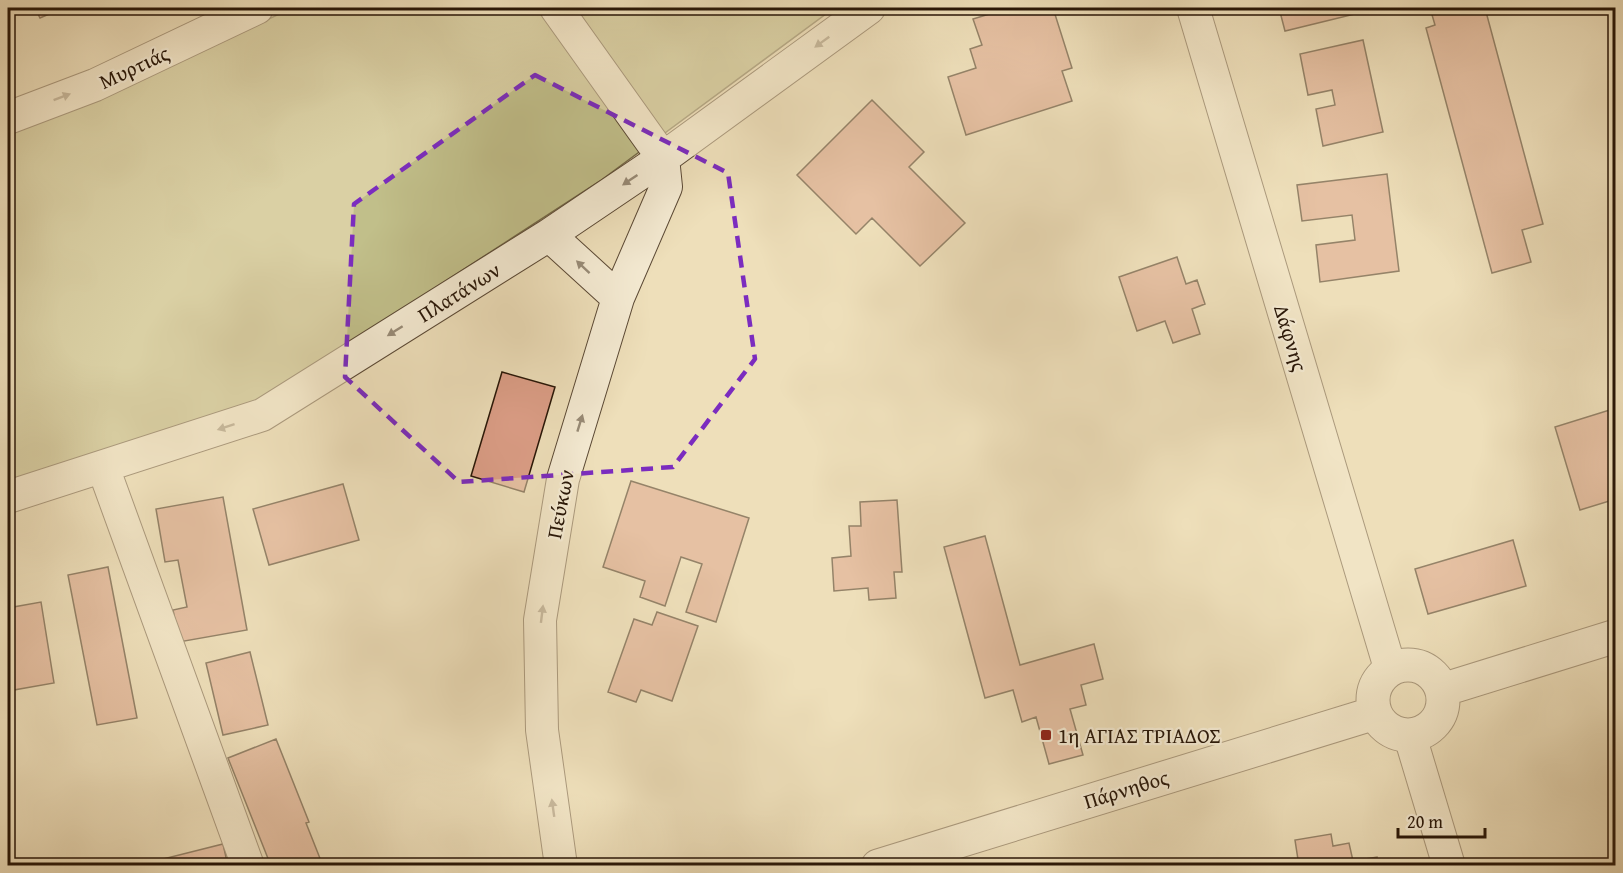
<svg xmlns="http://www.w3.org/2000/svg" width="1623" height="873" viewBox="0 0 1623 873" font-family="'Gentium Book Plus',serif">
	<rect width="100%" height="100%" fill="#eedfba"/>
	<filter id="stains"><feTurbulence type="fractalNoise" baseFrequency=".00333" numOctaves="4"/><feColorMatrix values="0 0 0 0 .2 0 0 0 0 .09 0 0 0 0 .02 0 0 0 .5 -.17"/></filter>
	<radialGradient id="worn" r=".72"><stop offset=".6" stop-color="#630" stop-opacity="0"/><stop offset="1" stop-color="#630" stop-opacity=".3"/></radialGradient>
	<path fill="#c1bf8a" stroke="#746a48" stroke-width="1.5" d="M292 8H834L600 181 256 404 8 484V134L93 102Z"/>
	<path fill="#dc9e87" stroke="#281607" stroke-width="1.5" d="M35 8H63L40 18Z
		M1009 8H1053L1072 68 1062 71 1072 101 966 135 948 77 976 68 970 49 982 45 973 19Z
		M1279 8H1358L1359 13 1285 31Z
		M1430 8H1485L1543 224 1522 230 1531 262 1492 273 1426 28 1435 25Z
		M1363 40 1383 132 1323 146 1316 109 1335 105 1332 90 1308 95 1300 54Z
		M872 100 924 152 909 167 965 223 920 266 872 218 856 234 797 175Z
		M1387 174 1399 271 1320 282 1316 245 1355 240 1352 215 1302 221 1297 185Z
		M1177 257 1186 284 1197 280 1205 304 1192 309 1200 334 1173 343 1165 321 1137 331 1119 277Z
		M502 372 555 387 524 492 471 476Z
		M1616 408V499L1580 510 1555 427Z
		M631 481 749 518 716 622 686 612 702 564 681 557 665 606 640 597 645 581 603 567Z
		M343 484 359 540 269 565 253 509Z
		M223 497 247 630 179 642 173 610 187 607 178 560 165 562 156 509Z
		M897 500 902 572H894L896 598 869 600 868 588 834 591 832 558 851 556 849 526H861L860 502Z
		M985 536 1020 665 1094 644 1103 679 1081 685 1086 705 1070 709 1083 755 1049 764 1036 717 1022 722 1013 690 985 698 944 547Z
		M1513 540 1526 586 1428 614 1415 569Z
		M108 567 137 718 97 725 68 575Z
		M41 602 54 683 8 691V608Z
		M657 612 698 626 672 701 641 690 636 702 608 692 634 619 652 625Z
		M250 652 268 725 223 735 206 663Z
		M276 739 309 822 306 823 323 866H271L228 758Z
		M1331 834 1333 846 1349 843 1353 861 1377 857 1378 866H1299L1295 840Z
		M223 844 228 866H160L159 860Z"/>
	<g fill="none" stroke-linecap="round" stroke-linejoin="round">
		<defs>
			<path id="minor" d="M556 8 663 158 666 187 618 298 563 479 540 620 542 730 561 866
				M1193 8 1390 668
				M8 118 95 85 257 8
				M549 235 618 298
				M103 467 248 866
				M8 497 262 415 549 235 663 158 869 8
				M1410 736 1449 866"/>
			<path id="tertiary" d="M1373 700a35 35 0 1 1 70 0a35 35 0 1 1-70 0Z
				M1442 690 1616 636
				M878 866 1375 713"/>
		</defs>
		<use href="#minor" stroke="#5a4834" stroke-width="34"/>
		<use href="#tertiary" stroke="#5a4834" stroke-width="35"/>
		<use href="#minor" stroke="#f4ead2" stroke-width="32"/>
		<use href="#tertiary" stroke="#f4ead2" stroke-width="33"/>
	</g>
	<defs><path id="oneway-solid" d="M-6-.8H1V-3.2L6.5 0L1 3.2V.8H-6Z" transform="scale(1.5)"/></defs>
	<g fill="#988b77">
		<use href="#oneway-solid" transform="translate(822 42) rotate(144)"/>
		<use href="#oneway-solid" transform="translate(62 97) rotate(-21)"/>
		<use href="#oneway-solid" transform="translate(630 180) rotate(146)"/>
		<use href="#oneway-solid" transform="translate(583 267) rotate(-137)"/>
		<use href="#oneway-solid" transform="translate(395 331) rotate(148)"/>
		<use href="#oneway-solid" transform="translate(580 423) rotate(-73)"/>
		<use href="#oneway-solid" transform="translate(226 427) rotate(162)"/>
		<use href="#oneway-solid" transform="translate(542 614) rotate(-83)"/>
		<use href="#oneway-solid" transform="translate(553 808) rotate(-98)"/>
	</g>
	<path d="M0 0H1623V873H0ZM535 75 728 173 755 359 673 467 459 482 345 377 354 204Z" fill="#eedfba" fill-opacity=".55" fill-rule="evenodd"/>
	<path fill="none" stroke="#7b2cbf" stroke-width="4.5" stroke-dasharray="12 8" stroke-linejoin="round" d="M535 75 728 173 755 359 673 467 459 482 345 377 354 204Z"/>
	<rect fill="#8f2418" stroke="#f4ead2" stroke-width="2" x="1040" y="729" width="12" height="12" rx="3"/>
	<g text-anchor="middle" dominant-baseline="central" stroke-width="4.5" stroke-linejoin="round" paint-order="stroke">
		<g font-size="21" fill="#281607" stroke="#f4ead2">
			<text transform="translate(134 67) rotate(-25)">Μυρτιάς</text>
			<text transform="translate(459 292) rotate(-32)">Πλατάνων</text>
			<text transform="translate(1291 338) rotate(73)">Δάφνης</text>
			<text transform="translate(560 504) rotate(-79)">Πεύκων</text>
			<text transform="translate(1126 789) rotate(-17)">Πάρνηθος</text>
		</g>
		<g font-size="21" fill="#281607" stroke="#f4ead2" text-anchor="start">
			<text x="1058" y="735">1η ΑΓΙΑΣ ΤΡΙΑΔΟΣ</text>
		</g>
	</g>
	<rect width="1623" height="873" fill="none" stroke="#eedfba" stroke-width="30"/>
	<rect x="9" y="9" width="1605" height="855" fill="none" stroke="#281607" stroke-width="3"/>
	<rect x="15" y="15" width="1593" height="843" fill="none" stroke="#281607" stroke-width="1.5"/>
	<path d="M1398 828v9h87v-9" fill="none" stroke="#281607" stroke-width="3"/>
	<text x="1407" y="828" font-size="18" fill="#281607" stroke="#f4ead2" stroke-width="4.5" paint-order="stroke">20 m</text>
	<rect width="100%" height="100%" filter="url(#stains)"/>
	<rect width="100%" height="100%" fill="url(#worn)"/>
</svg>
